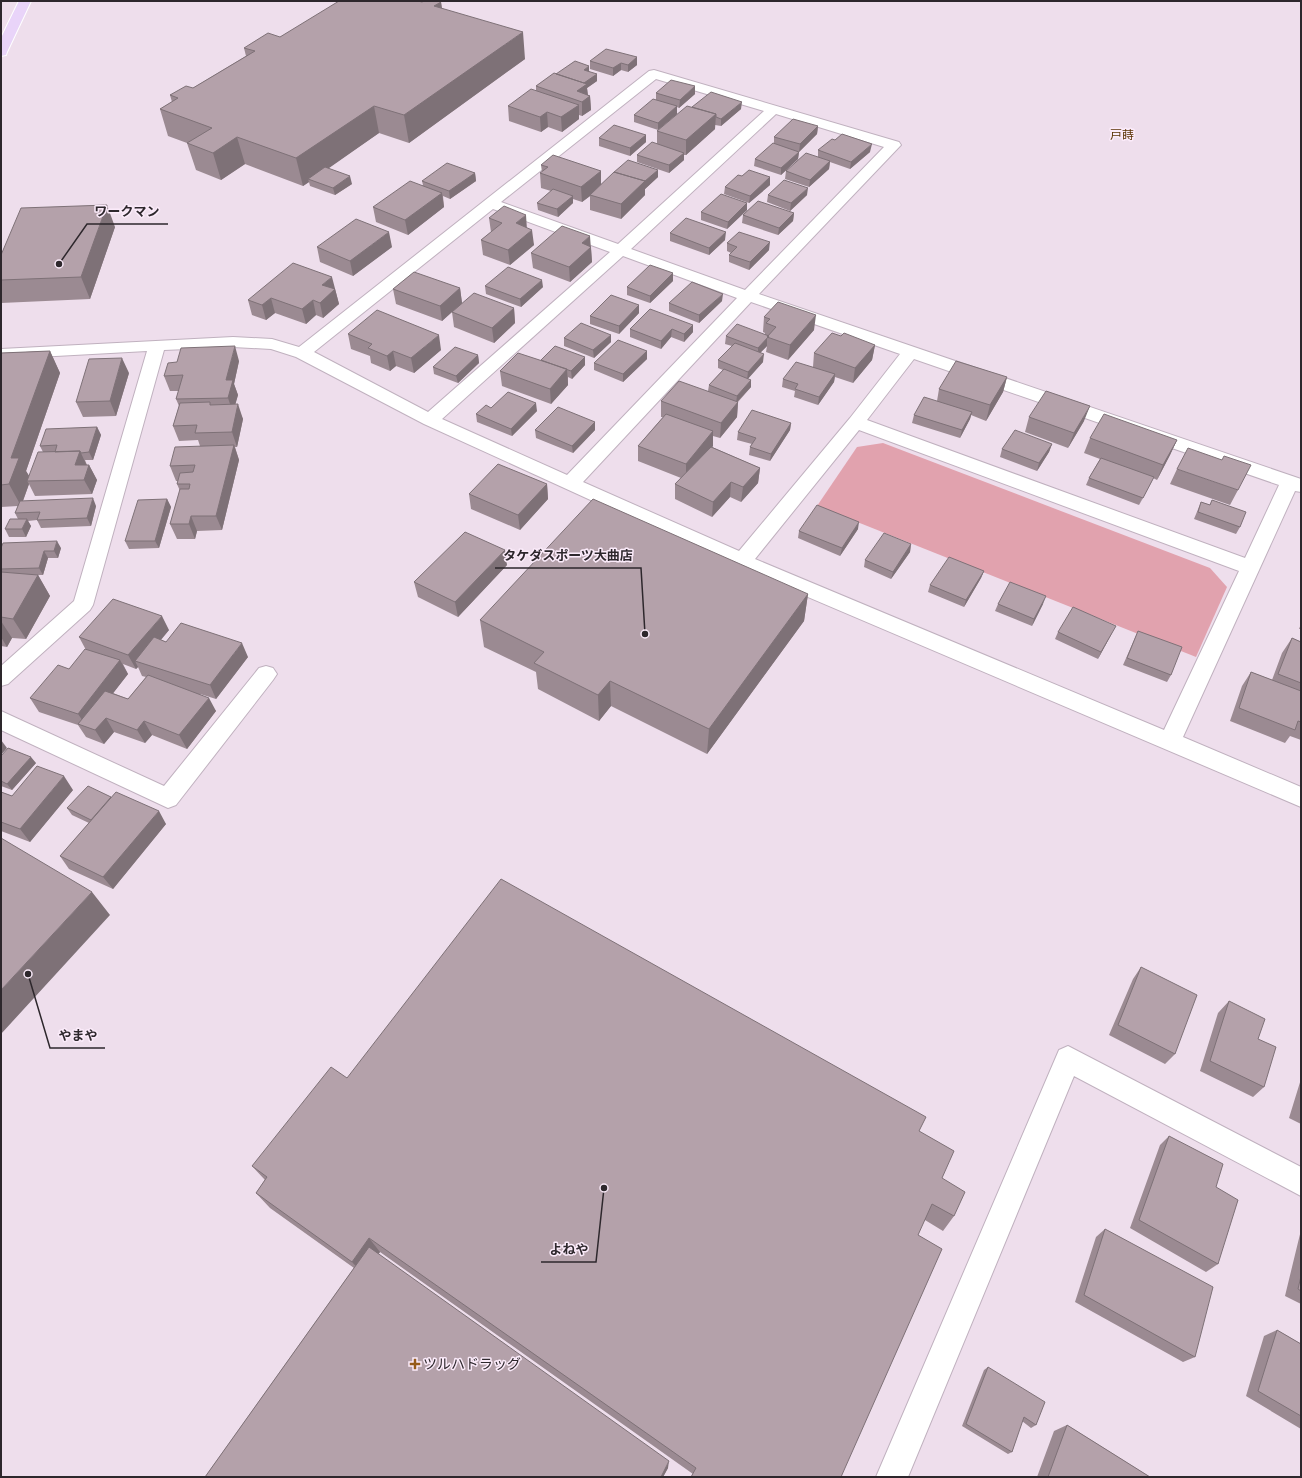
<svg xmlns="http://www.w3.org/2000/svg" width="1302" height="1478" viewBox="0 0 1302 1478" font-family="Helvetica,'Noto Sans JP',sans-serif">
	<rect width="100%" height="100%" fill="#eedeec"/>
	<path fill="#e1a2ae" d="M883 443 1210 568 1227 587 1196 657 817 506 857 447Z"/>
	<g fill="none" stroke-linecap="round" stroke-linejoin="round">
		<defs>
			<path id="minor" d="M654 70 899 142 901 145 759 294 1301 479V492L1295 491 1183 737 1301 787V807L735 566 424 424 296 357 271 349 233 347 164 350 93 605 90 610 8 684 1 686V666L74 601 147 351 1 359V349L233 337 272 339 299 347 649 71ZM656 79 764 111 618 244 501 202ZM776 114 884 147 745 290 631 249ZM493 209 610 252 428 412 314 352ZM623 256 737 298 567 475 442 419ZM751 302 900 354 850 418 739 551 583 482ZM914 359 1279 485 1245 558 867 420ZM859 430 1239 571 1164 730 755 559Z
				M266 666 273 668 277 674 273 680 176 805 168 808 1 730V711L164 786 259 668Z
				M1068 1046 1301 1167V1196L1074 1076 908 1477H876L1059 1050Z"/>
			<path id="major" d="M19 1H31L7 52 6 55 1 56V38Z"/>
		</defs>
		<use href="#minor" stroke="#c0b1bf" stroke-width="2"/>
		<use href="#major" stroke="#fff" stroke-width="2"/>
		<use href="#minor" fill="#fff" fill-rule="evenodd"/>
		<use href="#major" fill="#e9d4f9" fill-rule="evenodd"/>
	</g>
	<path fill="#9b8a92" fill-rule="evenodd" d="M422 2H441L442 8 525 59 409 143 379 133 328 168 352 184 335 195 310 186 309 182 303 186 245 164 221 180 196 170 187 143 168 136 160 109 172 102 170 95 193 88 246 56 244 48 280 37Z
		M637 57V65L628 72 621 70 613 76 590 69V61Z
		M589 71 597 81 587 88 588 95 590 96 591 110 582 116 579 115V119L562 132 548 127 541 132 509 121 508 106 536 91V86L556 74Z
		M656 93 695 94 679 108 677 107V114L658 130 634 122V115L656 100Z
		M692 107 741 109 721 126 715 125V129L686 155H684V160L669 173 637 162V155L657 144V131Z
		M818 126 817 134 799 152 798 159 781 175 754 166 755 159 774 143V137Z
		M646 135V142L630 156 599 146V138Z
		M818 150 870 152 850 169 830 162 829 169 809 187 785 179 786 171 818 157Z
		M541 165 601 171V184L658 170V177L645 189V195L621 219 590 210V196L582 202 573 199V203L558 217 538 210 537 203 551 191 541 188 540 173 542 172Z
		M475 173 476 181 450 199 443 196 444 207 408 235 376 222 373 207 423 185 422 181Z
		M742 176 770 177V185L749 203 724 194 725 187Z
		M768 195H807L790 211 767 202Z
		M747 203V210L727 229 701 220V212Z
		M794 213 793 221 778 235 742 223 743 215Z
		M489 218 527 228 534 245 510 265 483 255 481 240 491 232Z
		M115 227 90 299 1 303V255Z
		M670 233 725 240 709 255 670 241Z
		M727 243 769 250 749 270 729 262V255L731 253 727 251Z
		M317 247H392L353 276 320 262Z
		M591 247 592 262 570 282 533 268 531 253Z
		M673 281 650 303 627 295V287Z
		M485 286 543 287 521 307 486 294Z
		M460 288 462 303 514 308 515 323 494 343 454 327 452 312 442 321 396 304 393 289Z
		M335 289 339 304 323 318 316 315 306 324 275 313 266 320 252 315 248 300Z
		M722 301 699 323 669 311V303Z
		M639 305V313L619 334 590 324V316Z
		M650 309 693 332 684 342 671 337 661 349 630 337V329Z
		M764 317 814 330 788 360 766 352 767 346 760 353 763 362 748 378 751 387 738 402 737 417 720 438 713 436V446L712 447 760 468 758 483 741 502 730 497 712 517 675 499V484L681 478 638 461V446L663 417H661V401L708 391 709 385 723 370 718 368V360L732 346 725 344 726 336 765 334V333L763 332Z
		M348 334 441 350 414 373 396 366 390 371 371 363 370 356 351 349Z
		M611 335V342L594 358 564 346V338Z
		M841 336 875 345 872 360 853 383 835 377 834 382 818 405 794 397 795 391 782 387 783 379 813 367 814 353Z
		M50 351 60 373 26 471 29 476 43 452 40 446 97 427 101 435 93 460H85L87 465H89L97 480 92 494 35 496 29 484 23 501 96 506 91 526 41 528 37 520 28 521 31 526 26 537H9L5 529 18 519 15 513 18 506 1 507V353Z
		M647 351V359L623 382 594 370V363Z
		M478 355 479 363 458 383 434 374 433 367Z
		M541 360 585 365 572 379 568 377V385L551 404 502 386 500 371 541 361Z
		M239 361 234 384 238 395 235 404 243 419 237 447H235L239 460 222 530 197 531 195 539H177L170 524 180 491 177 484 178 481H176L170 466 200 446 198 440 179 441 173 426 179 406 176 399 179 391H170L164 376Z
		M129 373 116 416 83 417 76 402Z
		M1007 377 1003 392 986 421 971 415 970 419 960 438 912 423 914 415 937 401 939 389Z
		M491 408 537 411 512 436 477 422 476 414Z
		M1029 417 1084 421 1068 448 1025 432Z
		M595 422V430L573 453 536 438 535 430Z
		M791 423 790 430 770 461 749 455 750 447 752 444 737 440 738 432Z
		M1090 438 1177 440 1170 455 1157 480 1153 478 1139 505 1086 485 1089 478 1100 459 1084 453Z
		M1052 444 1049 452 1037 471 1000 457 1002 449Z
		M1177 469 1238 490 1230 505 1170 484Z
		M547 484 548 499 520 530 471 509 469 494Z
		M167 499 171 507 159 548 129 549 125 541Z
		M1212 500 1240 527 1236 534 1194 519 1201 502 1210 505Z
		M858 529 840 556 798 538 799 531Z
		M911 544 910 552 891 579 864 567 865 560Z
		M1 548H61L58 558H48L43 575H38L50 596 26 639 12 638 7 647 1 646Z
		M507 565 458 617 418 597 414 582Z
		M984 571 981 578 964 607 928 592 930 585Z
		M808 594 804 621 707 754 611 706 599 721 538 689 536 672 484 647 480 620Z
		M998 604H1043L1032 626 995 611Z
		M1301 624V629H1299Z
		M169 630 161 640 166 642 248 657 216 699 200 694 216 711 187 749 152 735 145 743 114 732 104 744 86 737 78 725 39 712 30 698 69 669 86 650 79 637ZM123 664 136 669 138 667 142 676 146 677 128 699 113 693 128 674Z
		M1138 631 1171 675 1167 682 1123 665Z
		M1058 632 1112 633 1098 659 1055 639Z
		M1292 638 1301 642V740L1290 736 1285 743 1230 721 1242 686 1251 672 1272 680 1282 653Z
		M1 756 36 763 12 790 1 786Z
		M73 790 30 842 1 831V792L12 796Z
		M111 797 166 824 113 889 69 869 60 856 89 823 72 815 67 808Z
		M1141 967 1175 1054 1165 1064 1109 1035 1133 979Z
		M1229 1001 1258 1039 1264 1087 1253 1097 1200 1071 1218 1013Z
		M347 1078 919 1131 942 1178 954 1216 943 1231 925 1220 693 1474 380 1252 378 1254 668 1468 663 1477H205L354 1268 270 1208 256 1193 265 1180 252 1166Z
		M1301 1079V1124L1289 1118Z
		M1169 1136 1216 1187 1218 1264 1206 1272 1130 1228 1160 1145Z
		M1105 1229 1195 1357 1183 1362 1075 1302 1096 1237Z
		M1301 1230V1304L1285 1296Z
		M1277 1330 1301 1344V1429L1246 1396 1264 1336Z
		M988 1367 1036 1425 1031 1428 1022 1421 1012 1452 1008 1454 962 1426 984 1370Z
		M1067 1425 1150 1477H1037L1054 1431Z"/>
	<path fill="#7e7177" d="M441 2 444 28 434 6Z
		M523 32 525 59 409 143 404 115Z
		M637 57V65L628 72V65Z
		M621 63V70L613 76V68Z
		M589 66V73L584 70Z
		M597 74V81L587 88 588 97 590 96 591 110 582 116V102L577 91 583 83Z
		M695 86V94L679 108 680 100Z
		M742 102 741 109 721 126V119Z
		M579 105V119L562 132 561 117Z
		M374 106 379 133 312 180 308 179 309 182 303 186 296 158Z
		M677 106V114L658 130V123Z
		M547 112 548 127 541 132 540 117Z
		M716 114 715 129 686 155V140Z
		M818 126 817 134 799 152 798 159 781 175V168L799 152 800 144Z
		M646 135V142L630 156V148Z
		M237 137 245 164 221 180 213 153Z
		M872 144 870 152 850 169 851 162Z
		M684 153V160L669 173V165Z
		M830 161 829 169 809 187 810 180Z
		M658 170V177L645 189V195L621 219V204L645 181Z
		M601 171V186L590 195V196L582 202 581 187Z
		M475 173 476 181 450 199 449 191Z
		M350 176 352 184 335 195 333 188Z
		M770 177V185L749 203 750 196Z
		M808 188 807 195 790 211 791 203Z
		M442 193 444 207 408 235 405 220Z
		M573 196V203L558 217 557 209Z
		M747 203V210L727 229 728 222Z
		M107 205 115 227 90 299 81 277Z
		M794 213 793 221 778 235 779 228Z
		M526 215 527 230 516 223Z
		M532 230 534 245 510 265 508 250Z
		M389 232 392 247 353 276 350 261Z
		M726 232 725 240 709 255V248Z
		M590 236 592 262 570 282 569 267 582 243Z
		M770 242 769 250 749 270 750 262Z
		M673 273V281L650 303V296Z
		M332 277 339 304 323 318 320 303 322 285Z
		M542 280 543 287 521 307 520 299Z
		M460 288 462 303 442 321 440 306Z
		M723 294 722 301 699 323V315Z
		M271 298 275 313 266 320 262 305Z
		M313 300 316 315 306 324 302 309Z
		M639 305V313L619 334V326Z
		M514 308 515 323 494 343 492 328Z
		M816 315 814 330 788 360 790 345Z
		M693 325V332L684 342V334Z
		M672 329 671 337 661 349V341Z
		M439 335 441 350 414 373 411 358Z
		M611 335V342L594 358 593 350Z
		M767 338V346L758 355V348Z
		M875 345 872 360 853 383 855 368Z
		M235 346 239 361 234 384 238 395 233 413 228 398 226 380Z
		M50 351 60 373 26 471 31 479 27 481 29 484 21 506 9 484 11 458Z
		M393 351 396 366 390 371 387 356Z
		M647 351V359L623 382V374Z
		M764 354 763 362 747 380 748 372Z
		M478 355 479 363 458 383 456 376Z
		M585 357V365L572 379 571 371Z
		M122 358 129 373 116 416 110 401Z
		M567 369 568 385 551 404 550 389Z
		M835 374 834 382 818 405 819 397Z
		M1007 377 1003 392 986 421 990 405Z
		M751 380V387L736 403 737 396Z
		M738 402 737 417 720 438 721 423Z
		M536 403 537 411 512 436 511 429Z
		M238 404 243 419 237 447 232 432Z
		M1090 406 1084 421 1068 448 1074 433Z
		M972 412 970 419 960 438 962 430Z
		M595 422V430L573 453 572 446Z
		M791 423 790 430 770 461 771 454Z
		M97 427 101 435 93 460 89 452Z
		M713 431V446L686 479V464Z
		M1177 440 1170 455 1157 480 1163 465Z
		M1052 444 1049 452 1037 471 1039 463Z
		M234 445 239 460 222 530 216 516Z
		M80 451 87 466 83 480 75 465Z
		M89 465 97 480 92 494 84 480Z
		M760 468 758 483 741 502 743 487Z
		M1154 477 1150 484 1139 505 1143 498Z
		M731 482 730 497 712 517 713 502Z
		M547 484 548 499 520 530 518 515Z
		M93 498 96 506 91 526 87 518Z
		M167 499 171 507 159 548 155 541Z
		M191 516 197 531 195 539 189 524Z
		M27 519 31 526 26 537 22 529Z
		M859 522 858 529 840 556 842 548Z
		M57 541 61 548 58 558 54 551Z
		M911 544 910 552 891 579 893 572Z
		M505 550 507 565 458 617 455 602Z
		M44 551 48 558 43 575 39 568Z
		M984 571 981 578 964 607 966 600Z
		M38 575 50 596 26 639 13 619Z
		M808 594 804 621 707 754 709 729Z
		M1046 596 1043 604 1032 626 1034 619Z
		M162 616 169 630 141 663 135 661 138 667 136 669 128 655Z
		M1 621 12 638 7 647 1 637Z
		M1116 626 1112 633 1098 659 1101 652Z
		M242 643 248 657 216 699 210 685Z
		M120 660 128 674 87 727 78 714Z
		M610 681 611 706 599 721 598 695Z
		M209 698 216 711 187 749 179 735Z
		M106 718 114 732 104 744 95 730Z
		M144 721 152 735 145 743 137 730Z
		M1 740 7 748 1 755Z
		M31 757 36 763 12 790 7 784Z
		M64 776 73 790 30 842 20 829Z
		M159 811 166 824 113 889 103 877Z
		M92 892 110 915 1 1034V990Z
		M369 1238 380 1252 364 1275 352 1262Z
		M669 1461 668 1468 663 1477H661Z"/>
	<path fill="#b4a1aa" stroke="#7e7177" d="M339 1H418L422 2 424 1H438L441 2 434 6 523 32 404 115 374 106 296 158 237 137 213 153 187 143 212 128 160 109 178 98 170 95 186 86 193 88 255 51 244 48 268 33 280 37Z
		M606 49 637 57 628 65 621 63 613 68 590 61Z
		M575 61 589 66 584 70 597 74 584 83 556 74Z
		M554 73 587 84 577 91 590 96 582 102 536 86Z
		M671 80 695 86 680 100 656 93Z
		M531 89 579 105 561 117 547 112 540 117 508 106Z
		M711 92 742 102 721 119 716 117V114L692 107Z
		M653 99 677 106 658 123 634 115Z
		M687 106 716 114 686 140 657 131Z
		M793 119 818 126 800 144 774 137Z
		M614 125 646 135 630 148 599 138Z
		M842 134 872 144 851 162 818 150 832 139 835 140Z
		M652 142 684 153 669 165 637 155Z
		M773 143 799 152 781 168 755 159Z
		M806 153 830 161 810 180 786 171Z
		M553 155 601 171 581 187 540 173 548 167 541 165Z
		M628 160 658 170 645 181 614 172 613 173Z
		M447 163 475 173 449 191 422 181Z
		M325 167 350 176 333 188 308 179Z
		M749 170 770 177 750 196 725 187 738 175 742 176Z
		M614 172 645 181 621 204 590 195Z
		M784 180 808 188 791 203 768 195Z
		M410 181 442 193 405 220 373 207Z
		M553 189 573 196 557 209 537 203Z
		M721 194 747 203 728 222 701 212Z
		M758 201 794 213 779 228 743 215Z
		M107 205 81 277 1 280V255L21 208Z
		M504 206 526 215 516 223 532 230 508 250 481 240 502 223 489 218Z
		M686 218 726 232 709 248 670 233Z
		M356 219 389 232 350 261 317 247Z
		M562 226 590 236 582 243 591 247 569 267 531 253Z
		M739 232 770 242 750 262 729 255 737 247 727 243Z
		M293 263 332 277 322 285 335 289 320 303 313 300 302 309 271 298 262 305 248 300Z
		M650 265 673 273 650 296 627 287Z
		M508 267 542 280 520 299 485 286Z
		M414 272 460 288 440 306 393 289Z
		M692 282 723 294 699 315 669 303Z
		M474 293 514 308 492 328 452 312Z
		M611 295 639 305 619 326 590 316Z
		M778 302 816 315 790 345 767 337 776 327 766 323 770 319 764 317Z
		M650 309 693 325 684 334 672 329 661 341 630 329Z
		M377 310 439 335 411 358 393 351 387 356 368 348 372 344 348 334Z
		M581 323 611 335 593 350 564 338Z
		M737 324 769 336 758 348 726 336Z
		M832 333 841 336 844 333 875 345 855 368 814 353Z
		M618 340 647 351 623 374 594 363Z
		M735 343 764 354 748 372 718 360Z
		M235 346 226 380H233L228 398 176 399 183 375 164 376 168 363 177 362 181 348Z
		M555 346 585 357 571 371 541 360Z
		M455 347 478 355 456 376 433 367Z
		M50 351 11 458H19L9 484 1 485V353Z
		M518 353 567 369 550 389 500 371Z
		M122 358 110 401 76 402 89 359Z
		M956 361 1007 377 990 405 939 389Z
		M796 362 835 374 819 397 795 389 798 384 783 379Z
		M724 369 751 380 737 396 709 385Z
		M679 381 738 402 721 423 661 401Z
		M1046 391 1090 406 1074 433 1029 417Z
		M508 392 536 403 511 429 476 414 486 405 491 408Z
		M924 397 972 412 962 430 914 415Z
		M210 402V405L238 404 232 432 195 433 197 425 173 426 180 403Z
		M558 407 595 422 572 446 535 430Z
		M752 410 791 423 771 454 750 447 756 438 738 432Z
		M666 414 713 431 686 464 638 446Z
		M1104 414 1177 440 1163 465 1090 438Z
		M97 427 89 452 81 453 80 451 55 452 57 445 40 446 46 429Z
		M1015 430 1052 444 1039 463 1002 449Z
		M234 445 216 516H191L189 524H170L180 489H189L190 484H177L180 473 193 472 195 465 170 466 175 447Z
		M711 447 760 468 743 487 731 482 713 502 675 484Z
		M1188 448 1222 460 1224 456 1251 465 1238 490 1177 469Z
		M80 451 75 465H89L84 480 27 481 38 452Z
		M1101 458 1154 477 1143 498 1089 478Z
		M498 464 547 484 518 515 469 494Z
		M93 498 87 518 37 520 40 512 15 513 20 501Z
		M167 499 155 541H125L138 500Z
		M593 499 808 594 709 729 610 681 598 695 534 663 544 652 480 620Z
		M1212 500 1246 512 1240 527 1198 512 1201 502 1210 505Z
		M817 505 859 522 842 548 799 531Z
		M10 519H27L22 529H5Z
		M465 532 505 550 455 602 414 582Z
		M884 533 911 544 893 572 865 560Z
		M57 541 54 551H44L39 568 1 569V548L3 543Z
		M949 557 984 571 966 600 930 585Z
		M1 572 38 575 13 619 1 617Z
		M1010 582 1046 596 1034 619 998 604Z
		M113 599 162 616 128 655 79 637Z
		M1073 607 1116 626 1101 652 1058 632Z
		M181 623 242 643 210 685 135 661 154 637 166 642Z
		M1138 631 1182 647 1171 675 1127 658Z
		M1292 638 1301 642V683L1278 674Z
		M85 649 120 660 78 714 30 698 58 665 69 669Z
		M1251 672 1301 691V722L1298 721 1295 730 1239 708Z
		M148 675 209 698 179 735 144 721 137 730 106 718 95 730 78 724 105 691 128 699Z
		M8 748 31 757 7 784 1 781V756Z
		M37 766 64 776 20 829 1 822V792L12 796Z
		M88 786 111 797 91 820 67 808Z
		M116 792 159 811 103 877 60 856Z
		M1 838 92 892 1 990Z
		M501 879 926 1117 919 1131 954 1151 942 1178 965 1192 954 1216 932 1204 918 1235 942 1249 841 1477H691L696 1468 369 1238 352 1262 256 1193 267 1177 252 1166 331 1067 347 1078Z
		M1141 967 1197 995 1175 1054 1118 1025Z
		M1229 1001 1265 1019 1258 1039 1276 1047 1264 1087 1210 1061Z
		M1169 1136 1223 1164 1216 1187 1238 1200 1218 1264 1139 1220Z
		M1105 1229 1213 1287 1195 1357 1084 1295Z
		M369 1247 669 1461 661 1477H205Z
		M1301 1276V1291L1298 1289Z
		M1277 1330 1301 1344V1416L1258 1391Z
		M988 1367 1045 1402 1036 1425 1024 1417 1012 1452 966 1424Z
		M1067 1425 1150 1477H1048Z"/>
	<path fill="#955b19" stroke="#fbebfa" stroke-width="1.5" d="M413 1358h4v4h4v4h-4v4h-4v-4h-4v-4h4z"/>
	<g text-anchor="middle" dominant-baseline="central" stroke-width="3" stroke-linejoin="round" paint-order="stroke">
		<g font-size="12" fill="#5a3303" stroke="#fbebfa">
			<text x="1122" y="135">戸蒔</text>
		</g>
		<g font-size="14" fill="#2d272c" stroke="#fbebfa" text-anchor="start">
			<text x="423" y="1364">ツルハドラッグ</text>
		</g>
	</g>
	<path fill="none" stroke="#2d272c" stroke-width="1.5" d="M59 264L87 224H168M645 634L641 568H495M28 974L50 1048H105M604 1188L596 1262H541"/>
	<g fill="#2d272c" stroke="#fbebfa" stroke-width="1.5">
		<circle cx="59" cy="264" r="4"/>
		<circle cx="645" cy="634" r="4"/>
		<circle cx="28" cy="974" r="4"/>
		<circle cx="604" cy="1188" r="4"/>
	</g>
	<g font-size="13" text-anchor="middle" font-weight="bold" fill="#2d272c" stroke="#fbebfa" stroke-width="3" stroke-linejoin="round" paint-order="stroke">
		<text x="127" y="216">ワークマン</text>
		<text x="568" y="560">タケダスポーツ大曲店</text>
		<text x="78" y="1040">やまや</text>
		<text x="569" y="1254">よねや</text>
	</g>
	<rect width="1302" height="1478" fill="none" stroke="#2d272c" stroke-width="4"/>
</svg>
